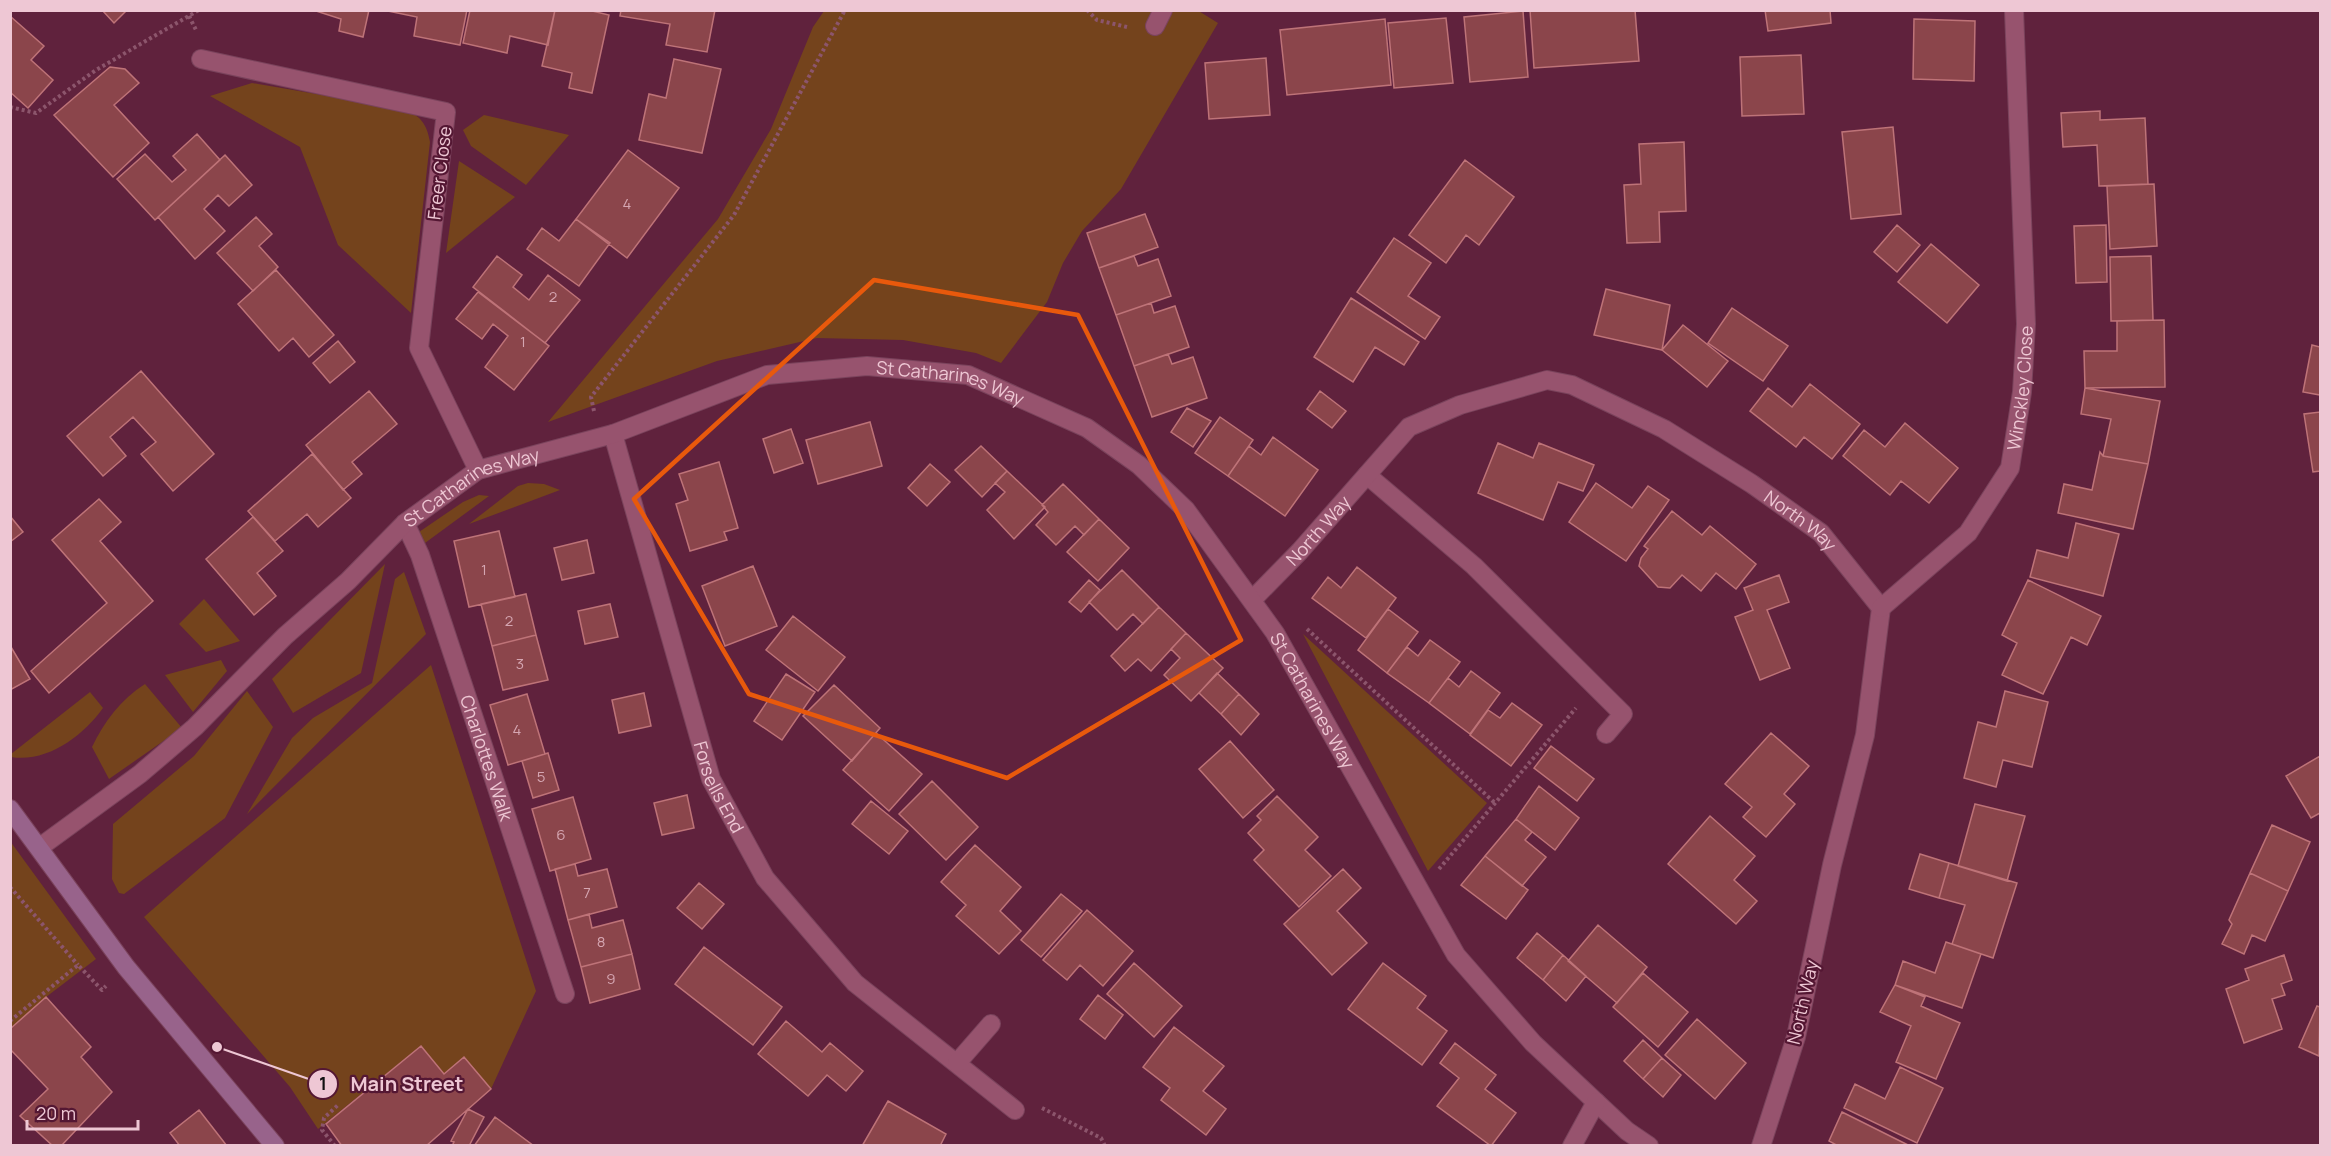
<svg xmlns="http://www.w3.org/2000/svg" width="2331" height="1156" viewBox="0 0 2331 1156" font-family="Manrope,sans-serif">
	<rect width="100%" height="100%" fill="#60223d"/>
	<path fill="#74431c" d="M1197 10 1218 23 1121 189 1082 231 1063 263 1047 302 1001 363 976 353 903 340 817 338 717 361 548 422 718 219 771 129 813 27 824 11Z
		M252 83 403 109C420 115 427 124 430 142L411 313 338 245 300 147 210 96Z
		M484 115 569 135 526 185 471 146 463 130Z
		M459 161 515 197 446 253Z
		M528 483 544 484 560 490 469 524 518 486Z
		M479 495 489 496 425 543 419 532 463 502Z
		M385 564 361 673 293 713 272 679Z
		M404 572 426 634 247 814 292 738 313 718 372 683 395 579Z
		M204 599 240 641 206 652 179 624Z
		M1303 634 1487 803 1428 871Z
		M221 660 227 671 193 712 165 675Z
		M431 665 536 991 491 1089 464 1057 444 1074 421 1046 318 1129 290 1087 144 917Z
		M145 684 182 728 109 779 92 747C104 722 121 699 145 684Z
		M247 691 273 727 225 818 124 894 119 893 112 879 113 824 194 756Z
		M90 692 103 708C83 736 47 763 11 757V754Z
		M10 841 96 959 46 997 11 1029Z"/>
	<path fill="#8b454b" stroke="#be7378" stroke-width="1.5" d="M102 10H127L114 23Z
		M313 10H369L363 37 339 31 341 19Z
		M383 10H467L460 45 414 36 417 17Z
		M470 10H555L548 45 510 36 507 53 463 43Z
		M555 10H588L609 15 592 93 569 88 572 73 542 66Z
		M621 10H715L707 52 666 45 670 24 620 16Z
		M1530 10H1635L1639 61 1534 68Z
		M1765 10H1830L1831 23 1768 31Z
		M1523 11 1528 77 1470 82 1464 17Z
		M10 16 44 46 31 60 53 80 28 108 10 92Z
		M1446 18 1453 83 1394 88 1388 23Z
		M1385 19 1391 85 1287 95 1280 30Z
		M1914 19 1975 21 1974 81 1913 79Z
		M1801 55 1804 114 1742 116 1740 57Z
		M1266 58 1270 115 1209 119 1205 63Z
		M674 59 721 69 702 153 639 140 649 94 666 98Z
		M110 67 125 69 139 83 114 105 149 143 113 177 54 115Z
		M2100 111V120L2145 118 2148 184 2099 186 2097 145 2063 147 2061 113Z
		M1893 127 1901 214 1851 219 1842 132Z
		M197 134 220 160 155 220 117 179 145 154 172 182 186 170 173 156Z
		M1684 142 1686 211 1659 212 1660 242 1627 243 1624 185 1641 184 1639 144Z
		M628 150 679 188 627 258 576 219Z
		M225 155 252 185 229 206 218 195 204 209 225 231 195 259 158 217Z
		M1465 160 1514 197 1479 245 1466 235 1446 263 1409 235Z
		M2154 184 2157 246 2110 249 2107 186Z
		M1145 214 1158 247 1099 268 1087 233Z
		M256 217 272 234 259 246 278 267 253 291 217 253Z
		M576 219 610 243 579 286 527 249 542 228 559 241Z
		M1897 225 1920 245 1897 272 1874 252Z
		M2106 225 2107 282 2076 283 2074 226Z
		M1394 238 1431 263 1408 296 1440 317 1425 339 1357 292Z
		M1931 244 1979 285 1947 323 1898 282Z
		M497 256 522 275 513 287 529 300 548 275 580 300 545 343 473 287Z
		M1134 256 1138 266 1158 259 1171 296 1116 315 1099 268Z
		M2151 256 2153 320 2111 321 2110 257Z
		M276 270 334 335 309 357 293 338 279 351 238 304Z
		M1606 289 1670 305 1662 350 1594 335Z
		M478 292 549 346 514 390 485 367 508 336 493 324 482 339 456 319Z
		M1351 298 1419 342 1404 365 1375 347 1353 382 1314 357Z
		M1151 303 1154 313 1175 306 1189 347 1134 366 1116 315Z
		M1732 308 1788 346 1763 381 1708 343Z
		M2164 320 2165 387 2085 388 2084 351H2117V321Z
		M1683 325 1728 361 1707 387 1662 350Z
		M338 341 355 362 330 383 313 363Z
		M2312 345 2320 347V395L2303 392Z
		M1168 354 1172 364 1193 357 1207 398 1152 417 1134 366Z
		M141 371 214 454 173 491 141 454 156 442 133 417 110 437 126 456 103 476 67 436Z
		M1810 384 1860 424 1832 459 1804 437 1796 447 1750 411 1768 388 1792 407Z
		M2085 388 2160 401 2148 464 2103 456 2111 419 2081 414Z
		M369 391 397 424 352 462 362 474 343 490 306 445Z
		M1320 391 1346 411 1332 428 1307 409Z
		M1187 408 1211 421 1193 447 1171 432Z
		M2320 412V471L2313 472 2304 414Z
		M1220 417 1253 440 1228 476 1195 453Z
		M870 422 882 466 818 484 806 440Z
		M1905 423 1958 468 1929 503 1901 481 1890 495 1843 456 1864 430 1885 447Z
		M791 429 803 463 774 473 763 439Z
		M1273 437 1318 470 1285 516 1228 476 1249 446 1261 455Z
		M1498 443 1533 458 1539 443 1594 465 1583 491 1558 482 1543 520 1478 493Z
		M981 446 1007 471 982 497 955 470Z
		M2100 452 2103 456 2148 464 2133 529 2058 513 2064 484 2092 490Z
		M312 454 351 498 318 527 307 514 275 541 248 511Z
		M719 462 738 528 724 532 727 540 690 551 676 504 688 500 679 474Z
		M930 464 950 482 927 506 908 488Z
		M1007 471 1045 507 1014 539 987 510 1005 492 995 483Z
		M1596 483 1632 508 1648 486 1669 500 1626 561 1569 522Z
		M1063 484 1099 519 1084 535 1075 526 1056 545 1036 525 1048 512 1042 505Z
		M99 499 121 522 100 541 153 601 49 693 31 671 107 603 52 540Z
		M1672 511 1702 535 1710 526 1756 564 1736 589 1716 573 1701 591 1682 575 1670 588 1658 587 1639 566 1641 558 1648 549 1644 546Z
		M10 516 23 532 10 542Z
		M253 517 283 551 257 573 276 596 254 615 206 559Z
		M1099 519 1129 548 1098 581 1067 552Z
		M2076 523 2119 534 2103 596 2030 577 2037 550 2068 558Z
		M499 531 515 597 469 607 454 541Z
		M587 540 594 573 562 580 554 548Z
		M753 566 777 626 725 646 702 586Z
		M1357 567 1396 598 1366 638 1312 598 1328 577 1341 588Z
		M1122 570 1159 607 1143 624 1133 614 1117 630 1089 602Z
		M1779 575 1789 602 1767 610 1790 668 1760 680 1735 617 1753 610 1744 588Z
		M1089 580 1100 590 1081 612 1069 602Z
		M2028 580 2101 616 2087 645 2071 637 2043 694 2002 675 2017 643 2002 635Z
		M526 594 536 635 492 646 481 604Z
		M610 604 618 637 585 644 578 611Z
		M1159 607 1186 633 1151 671 1138 659 1125 671 1111 656Z
		M1388 609 1418 632 1387 673 1358 650Z
		M793 616 845 657 818 691 766 650Z
		M1186 633 1223 668 1191 701 1164 675 1180 658 1171 649Z
		M536 635 548 680 503 690 492 646Z
		M1430 640 1460 662 1429 703 1387 673 1407 647 1418 656Z
		M11 647 30 679 10 690V648Z
		M1471 671 1500 693 1470 734 1429 703 1448 678 1459 687Z
		M1217 673 1239 694 1221 714 1199 693Z
		M786 674 815 692 782 740 754 721Z
		M834 685 880 728 852 761 803 716Z
		M2005 691 2048 702 2032 767 2003 760 1996 787 1964 778 1978 722 1996 727Z
		M644 693 651 726 619 733 612 700Z
		M527 694 545 754 508 765 490 705Z
		M1239 694 1259 714 1241 735 1221 714Z
		M1512 703 1542 725 1511 766 1470 735 1488 710 1500 718Z
		M876 733 922 774 889 811 843 770Z
		M1771 733 1809 766 1784 794 1795 804 1766 837 1743 817 1752 807 1725 784Z
		M1230 741 1274 790 1243 818 1199 769Z
		M1551 746 1594 779 1577 801 1534 768Z
		M548 753 559 790 533 798 522 761Z
		M2320 756V813L2311 818 2286 776Z
		M932 781 978 827 946 860 899 814Z
		M1539 786 1579 818 1555 850 1516 819Z
		M687 795 694 828 662 835 654 803Z
		M1277 796 1318 837 1305 850 1331 876 1299 907 1254 860 1264 850 1248 833 1261 820 1257 816Z
		M573 797 591 859 550 871 532 809Z
		M871 801 908 831 889 854 852 824Z
		M1975 804 2025 816 2007 881 1958 866Z
		M1710 816 1755 856 1734 880 1757 901 1736 924 1668 864Z
		M1516 819 1532 832 1525 840 1546 857 1522 886 1485 856Z
		M2272 825 2310 842 2288 891 2250 873Z
		M975 845 1021 887 1000 911 1021 931 999 954 956 916 966 905 941 882Z
		M1920 854 1949 863 1939 898 1909 889Z
		M1485 856 1528 890 1506 919 1461 885Z
		M1949 863 2017 883 1993 958 1952 944 1965 905 1939 898Z
		M575 864 578 876 607 869 617 907 568 920 555 869Z
		M1343 869 1361 888 1337 911 1367 943 1332 975 1284 924Z
		M2250 873 2288 891 2265 941 2252 935 2244 954 2222 944 2232 924 2229 920Z
		M699 883 724 904 702 929 677 908Z
		M1061 894 1082 911 1041 957 1021 940Z
		M1087 910 1133 951 1103 986 1080 965 1067 980 1043 960Z
		M589 914 592 928 623 920 632 954 581 967 568 920Z
		M1598 925 1647 967 1617 1003 1568 961Z
		M1537 933 1563 955 1543 980 1517 958Z
		M1946 942 1981 954 1962 1008 1895 985 1903 961 1935 973Z
		M704 947 782 1007 753 1045 675 984Z
		M632 954 640 989 590 1003 581 967Z
		M1563 955 1586 976 1566 1001 1543 980Z
		M2284 955 2292 980 2281 984 2285 995 2272 999 2282 1029 2244 1043 2226 989 2249 980 2245 969Z
		M1134 963 1182 1006 1154 1037 1107 994Z
		M1383 963 1426 996 1417 1008 1447 1031 1422 1065 1348 1009Z
		M1643 973 1688 1012 1658 1047 1613 1007Z
		M1895 985 1925 997 1921 1006 1960 1023 1936 1079 1896 1062 1911 1026 1880 1012Z
		M1098 995 1123 1015 1105 1039 1080 1019Z
		M46 997 91 1047 81 1057 112 1092 61 1146H53L20 1116 48 1089 10 1049V1029Z
		M2317 1006 2320 1007 2319 1056 2299 1047Z
		M1697 1019 1746 1063 1715 1099 1665 1055Z
		M786 1021 822 1052 830 1043 863 1071 846 1091 827 1075 808 1096 758 1054Z
		M1174 1027 1224 1066 1203 1091 1226 1109 1206 1135 1161 1100 1170 1088 1143 1067Z
		M1643 1040 1662 1058 1643 1079 1624 1061Z
		M1455 1043 1496 1075 1485 1089 1516 1113 1491 1146 1437 1106 1459 1078 1440 1063Z
		M421 1046 444 1074 464 1057 491 1089 426 1146H342L326 1124Z
		M1662 1058 1681 1075 1663 1097 1643 1079Z
		M1900 1067 1943 1088 1917 1143 1844 1108 1855 1084 1885 1099Z
		M888 1101 946 1134 940 1146H862Z
		M468 1109 484 1117 469 1146H452L454 1142 451 1141Z
		M199 1110 227 1146H180L170 1133Z
		M1842 1112 1910 1146H1838L1829 1141Z
		M495 1117 534 1146H474Z"/>
	<g fill="none" stroke-linecap="round" stroke-linejoin="round">
		<defs>
			<path id="lane" d="M1367 475 1474 566 1623 714 1606 734"/>
			<g id="street">
				<path d="M1155 26 1163 10"/>
				<path d="M201 59 446 112 419 348 478 470"/>
				<path id="s1" d="M613 434 711 779 765 878 855 983 1015 1110"/>
				<path id="s2" d="M405 523 420 555 565 994"/>
				<path id="s3" d="M1252 600 1300 551 1409 427 1460 405 1547 380 1572 385 1664 429 1752 484 1821 533 1881 608 1865 735 1832 865 1796 1037 1761 1146"/>
				<path id="s4" d="M1881 608 1968 533 2010 468 2022 392 2026 324 2014 10"/>
				<path id="s5" d="M40 847 140 774 195 727 285 636 348 581 405 523 478 470 613 434 767 375 867 366 968 375 1087 428 1139 465 1186 510 1275 633 1456 955 1533 1043 1627 1131 1649 1146"/>
				<path d="M957 1063 991 1024"/>
				<path d="M1572 1146 1596 1102"/>
			</g>
			<path id="secondary" d="M10 809 126 967 275 1146"/>
		</defs>
		<use href="#lane" stroke="#7a435c" stroke-width="20"/>
		<use href="#street" stroke="#7a435c" stroke-width="20"/>
		<use href="#secondary" stroke="#7a435c" stroke-width="20"/>
		<path stroke="#8c556c" stroke-width="4" stroke-dasharray="3 3" stroke-linecap="butt" d="M1087 10 1097 20 1127 27
			M189 16 197 32
			M10 107 36 113 96 70 199 10
			M594 411 591 397 734 215 845 10
			M1307 629 1496 804
			M1439 869 1576 708
			M10 887 78 965
			M10 1021 78 965 102 990 106 986
			M1042 1108 1101 1138 1105 1146
			M335 1146 322 1130 324 1118 338 1105"/>
		<use href="#lane" stroke="#97536e" stroke-width="18"/>
		<use href="#street" stroke="#97536e" stroke-width="18"/>
		<use href="#secondary" stroke="#98638b" stroke-width="18"/>
	</g>
	<path fill="none" stroke="#e8590c" stroke-width="4.5" stroke-linejoin="round" d="M874 280 1078 315 1241 640 1007 778 749 694 634 499Z"/>
	<g text-anchor="middle" dominant-baseline="central" stroke-width="4.5" stroke-linejoin="round" paint-order="stroke">
		<g font-size="15" fill="#d5a6b2">
			<text x="627" y="203">4</text>
			<text x="553" y="296">2</text>
			<text x="523" y="341">1</text>
			<text x="484" y="569">1</text>
			<text x="509" y="620">2</text>
			<text x="520" y="663">3</text>
			<text x="517" y="729">4</text>
			<text x="541" y="776">5</text>
			<text x="561" y="834">6</text>
			<text x="587" y="892">7</text>
			<text x="601" y="941">8</text>
			<text x="611" y="978">9</text>
		</g>
		<g font-size="18" fill="#eec7d4" stroke="#541733">
			<text transform="translate(439 173) rotate(-83)">Freer Close</text>
			<text stroke="none"><textPath href="#s5" startOffset="1070">St Catharines Way</textPath></text>
			<text stroke="none"><textPath href="#s4" startOffset="273">Winckley Close</textPath></text>
			<text stroke="none"><textPath href="#s5" startOffset="566">St Catharines Way</textPath></text>
			<text stroke="none"><textPath href="#s3" startOffset="672">North Way</textPath></text>
			<text stroke="none"><textPath href="#s3" startOffset="96">North Way</textPath></text>
			<text stroke="none"><textPath href="#s5" startOffset="1574">St Catharines Way</textPath></text>
			<text stroke="none"><textPath href="#s2" startOffset="249">Charlottes Walk</textPath></text>
			<text stroke="none"><textPath href="#s1" startOffset="369">Forsells End</textPath></text>
			<text transform="translate(1802 1002) rotate(-77)">North Way</text>
		</g>
	</g>
	<path fill="none" stroke="#eec7d4" stroke-width="2" d="M217 1047L323 1084"/>
	<g fill="#eec7d4" stroke="#541733" stroke-width="2">
		<circle cx="217" cy="1047" r="6"/>
		<circle cx="323" cy="1084" r="15"/>
	</g>
	<g font-size="18" text-anchor="middle" font-weight="bold" fill="#111">
		<text x="323" y="1090">1</text>
	</g>
	<g font-size="20" text-anchor="middle" font-weight="bold" fill="#eec7d4" stroke="#541733" stroke-width="4.5" stroke-linejoin="round" paint-order="stroke">
		<text x="407" y="1091">Main Street</text>
	</g>
	<rect width="2331" height="1156" fill="none" stroke="#eec7d4" stroke-width="24"/>
	<path d="M27 1120v9h111v-9" fill="none" stroke="#eec7d4" stroke-width="3"/>
	<text x="36" y="1120" font-size="18" fill="#eec7d4" stroke="#541733" stroke-width="4.5" paint-order="stroke">20 m</text>
</svg>
